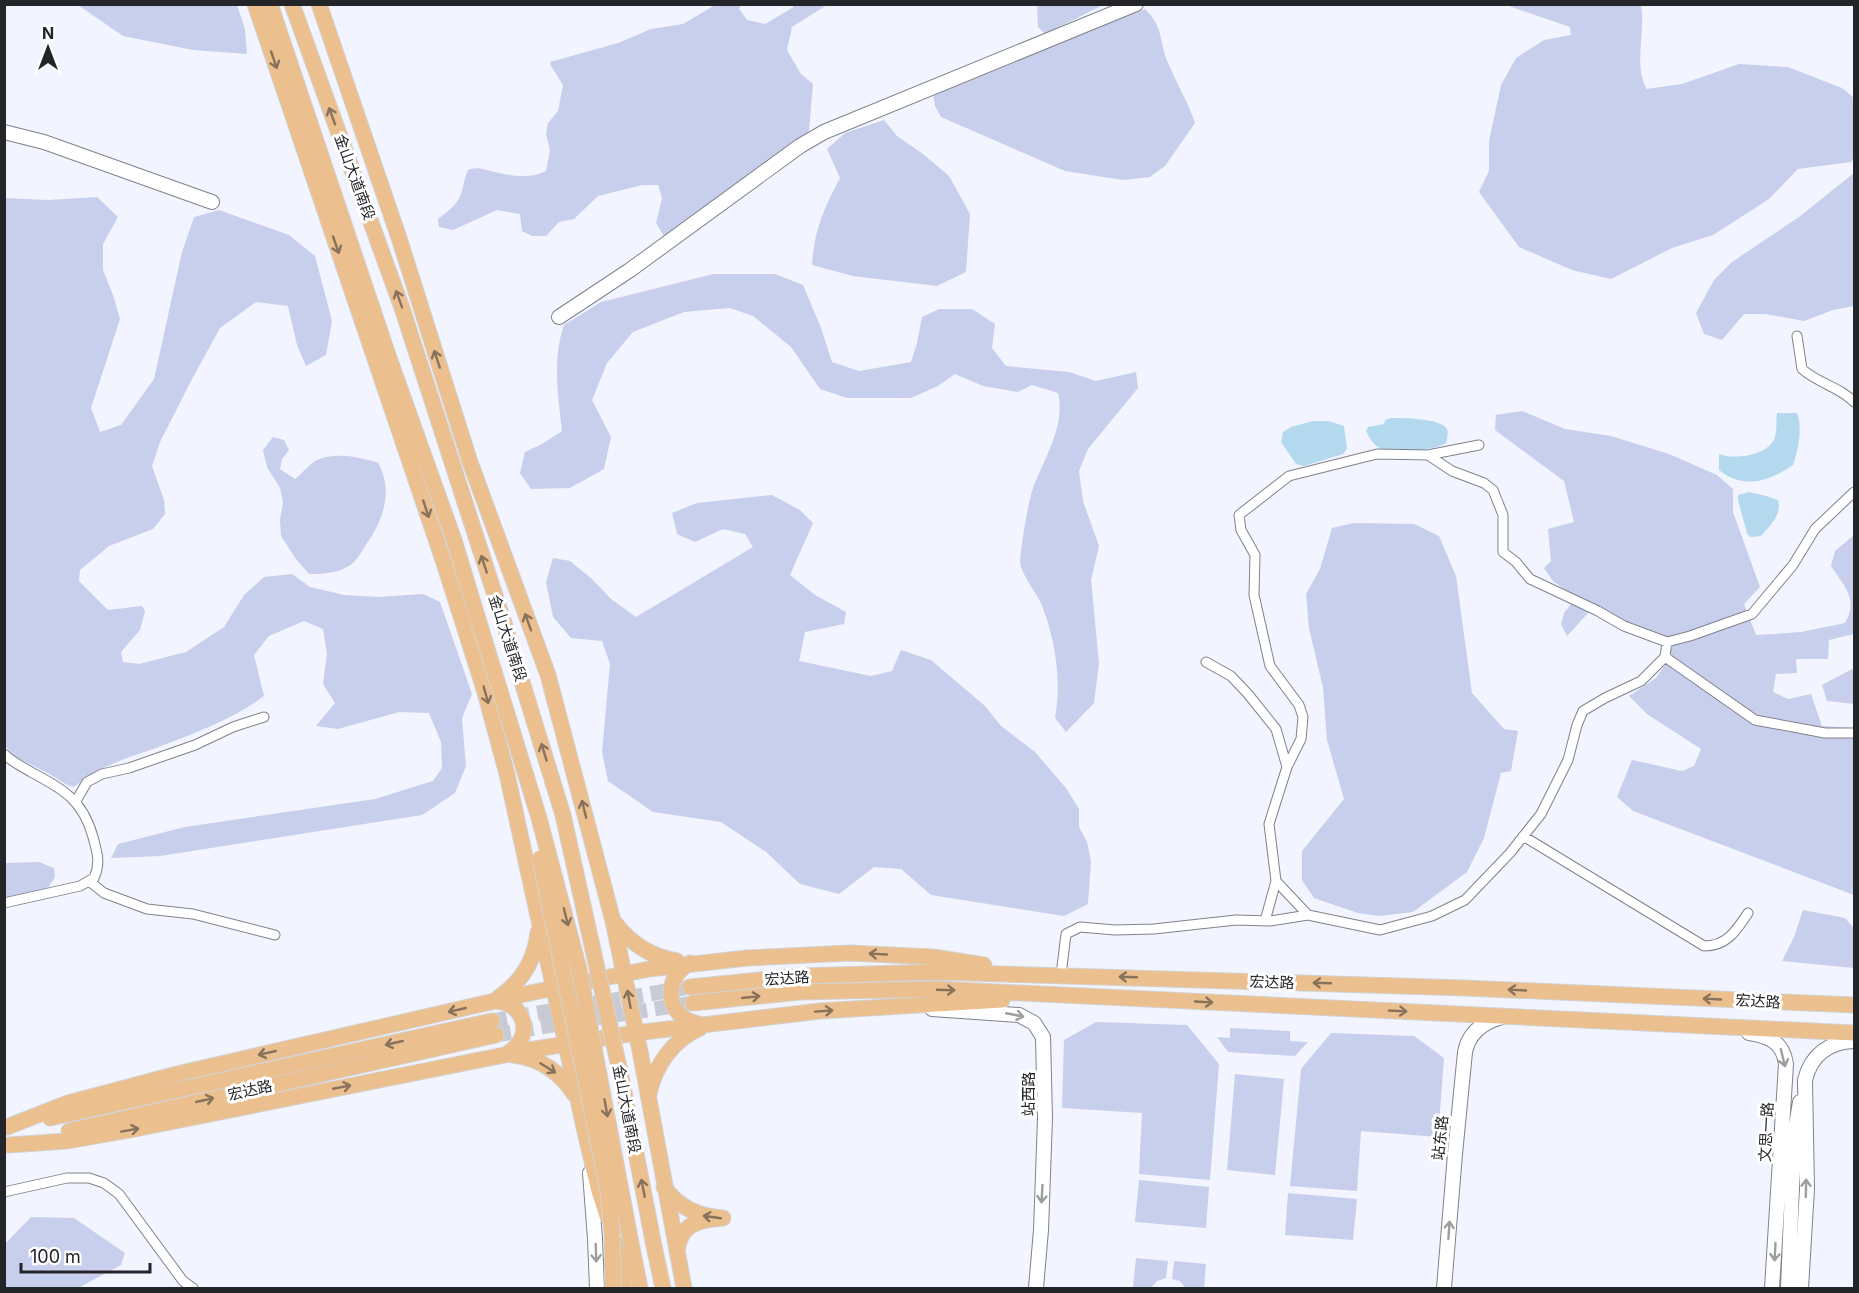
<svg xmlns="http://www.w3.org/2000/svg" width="1859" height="1293" viewBox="0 0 1859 1293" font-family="Inter,'Noto Sans SC',sans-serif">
	<rect width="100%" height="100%" fill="#f2f4ff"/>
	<path fill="#c8cfec" d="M78 5H237L245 29 247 54 193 50 123 36Z
		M715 5H741L739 9 747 20 765 24 792 8 795 5H827L792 27 787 50 801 74 813 84 809 131 670 236 665 238 656 223 662 198 658 185H642L598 196 574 219 559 222 546 236H532L522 231 520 214 497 210 453 230 439 227 438 219C446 213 458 204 461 194 464 186 464 178 468 170 479 166 484 170 495 172 511 176 531 179 546 171L550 150 546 134 548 123 558 111 563 85 551 66 550 62 618 43 651 29 683 24Z
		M1037 5H1103L1045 34 1038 27Z
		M1506 5H1641C1646 30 1633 68 1647 89L1682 84 1739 64 1788 67 1842 88 1854 98V158L1851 162 1798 169 1769 199 1713 235 1672 248 1611 279 1572 270 1519 247 1479 192 1489 171V141L1501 85 1516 58 1544 40 1571 35 1570 27Z
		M1145 9C1164 28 1159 41 1168 63 1177 84 1188 102 1195 123L1165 166 1150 177 1123 180 1065 171 941 117 935 106 933 93 1110 21Z
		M884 120 897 136 923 154 949 176 970 214 966 272 937 286 853 276 812 265C814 231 824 208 840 178L827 149 845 133Z
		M1854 173V306L1833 310 1804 321 1765 314H1744L1722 340 1704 334 1696 313 1714 280 1732 262 1799 217Z
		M97 197 118 217 103 244V270L113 295 120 319 91 408 100 432 121 425 154 379 182 252 194 217 219 210 289 235 315 256 332 321 326 355 306 366 297 345 288 306 256 302 220 328 192 379 160 442 152 466 164 500 165 514 153 529 109 546 80 570 79 581 108 610 142 606 145 611 140 630 121 652 123 662 139 664 186 652 224 627 244 595 264 577 292 574 310 587 344 595 379 597 423 594 440 602 472 694 462 718 466 766 455 793 422 815 160 856 111 858 118 844 185 827 375 799 433 781 442 768 441 742 429 713 399 712 338 729 316 726 335 703 323 684 327 654 323 629 304 621 269 636 254 655 264 696C236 717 202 730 169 743 131 758 107 761 74 787 66 785 64 783 58 779 40 767 19 763 5 746V198L48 200Z
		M713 274H775L803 285 821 328 832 362 859 371 911 362 917 343 922 317 939 309H972L995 324 992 348 1006 366 1069 372 1096 381 1136 372 1138 388 1088 449 1079 471 1083 501 1099 546 1091 580 1099 663 1094 703 1066 732 1055 718C1062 680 1055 636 1040 601 1035 591 1019 571 1020 560 1022 541 1027 507 1033 488 1044 459 1066 425 1058 393L1032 385 1018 392 983 386 955 374 938 386 911 398H847L820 389 791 347 753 316 730 308 684 312 633 332 607 363 592 400 611 437 604 469 570 488 531 489 520 473 525 452 542 444 562 431C558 396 552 359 564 325L601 302Z
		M1522 411 1565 429 1611 436 1669 454 1717 475 1733 489V512L1760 587 1744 604 1756 635 1801 632 1845 623C1859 599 1844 586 1831 566L1835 551 1854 535V634L1829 640 1828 659H1796L1797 673 1776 674 1773 692 1788 699 1811 694 1822 726 1854 728V895L1633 811 1617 797 1632 760 1682 771 1694 766 1701 749 1647 714 1629 696 1656 678 1672 655 1662 635 1590 611 1567 636 1561 624 1564 613 1576 598 1553 581 1544 568 1551 561 1548 529 1574 522 1564 481 1495 430 1496 415Z
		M273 437 284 440 289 450 282 459 280 469 295 479C302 474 309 464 317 460 335 452 360 457 378 463 394 490 383 522 365 546 362 551 358 558 354 562 342 573 325 574 309 574L296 559 281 536 280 520 283 503 280 488 267 467 263 450Z
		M772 495 800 510 813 523 790 575 815 595 846 612 844 624 805 632 799 661 871 676 892 671 901 650 931 660 985 706 1001 726 1035 752 1066 788 1079 809V827L1087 842 1091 861 1088 904 1064 916 931 895 901 869 874 867 839 894 800 884 766 852 721 822 653 812 608 781 602 752 610 664 602 641 571 638 553 617 546 582 553 558 570 561 592 579 611 599 636 617 753 547 745 534 723 529 695 542 677 534 672 513 697 503Z
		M1354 523 1414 524 1439 536 1456 576 1472 693 1504 729 1518 731 1511 771 1501 773 1484 838 1467 872 1413 912 1379 916 1358 913 1314 898 1302 880V851L1344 799 1327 740 1323 688 1309 628 1306 594 1320 569 1332 528Z
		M1854 668V704L1827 701 1822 685Z
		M39 862 54 868 55 877 48 888 5 898 4 863Z
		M1803 910 1845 918 1854 928V968L1782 961 1794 937Z
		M1096 1022 1187 1025 1219 1064 1210 1180 1139 1174 1142 1113 1062 1108 1064 1040Z
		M1230 1028 1290 1031V1041L1308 1042 1295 1056 1228 1052 1217 1037 1230 1038Z
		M1331 1033 1414 1036 1444 1058 1438 1137 1361 1131 1357 1191 1290 1186 1301 1069Z
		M1235 1074 1284 1079 1275 1175 1227 1170Z
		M1139 1180 1209 1187 1206 1228 1135 1222Z
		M1288 1193 1357 1199 1353 1240 1285 1235Z
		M31 1217 74 1218 125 1253 121 1265 78 1288H5V1244Z
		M1136 1258 1168 1261 1166 1278 1157 1281 1151 1288H1133Z
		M1174 1261 1206 1264 1204 1288H1185L1180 1281 1172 1279Z"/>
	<path fill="#b4d9ee" d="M1777 413H1797C1803 428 1798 450 1793 465 1770 481 1743 490 1719 470V454C1734 460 1769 456 1775 437 1777 430 1776 420 1777 413Z
		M1391 418C1403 418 1441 418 1447 429 1449 433 1447 438 1446 443 1434 451 1390 454 1378 447 1372 443 1369 437 1366 431L1368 427 1384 424 1385 420Z
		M1313 421H1329L1344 426 1347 449 1343 454 1304 466 1296 464 1281 442 1283 432 1291 427Z
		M1749 492 1766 496 1778 500C1782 516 1770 525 1761 536L1750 537 1747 533 1738 500V495Z"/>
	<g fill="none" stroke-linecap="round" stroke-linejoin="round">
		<path stroke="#c9cbd4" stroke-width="15" stroke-dasharray="15 8" stroke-linecap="butt" d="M492 1021 690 987
			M496 1035 576 1021 693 1003"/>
		<defs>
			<path id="street" d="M1797 336 1802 369C1819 384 1840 387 1854 402
				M1428 455 1479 445
				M1665 657 1755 720 1825 733H1854
				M1206 662 1231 676 1248 694 1276 729 1287 767 1269 824 1276 881 1265 921
				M4 754C12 762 21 766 31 772 63 789 83 800 93 837 97 852 101 863 94 878L80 886 4 903
				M1287 767 1301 739 1303 717 1299 705 1270 666 1254 595 1255 555 1241 530 1239 515 1289 476 1377 454 1428 455 1452 471 1484 483 1493 490 1503 515V552L1516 562 1530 579 1598 611 1624 626 1667 642 1690 636 1752 614 1793 565 1815 529 1854 492
				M76 801 87 782 102 774 129 768 195 745 233 727 264 717
				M1523 836 1704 946C1727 946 1736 931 1748 913
				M89 881 104 893 147 909 193 914 275 935
				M1276 881 1308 915
				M1061 975 1066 934 1080 927 1115 930 1154 929 1236 920 1270 921 1308 915 1380 930 1432 916 1465 900 1510 853 1541 814 1568 760 1577 725 1583 711 1605 698 1641 681 1665 657 1667 642
				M4 1192 67 1178H89L104 1183 119 1194 183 1281 193 1288"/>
			<path id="secondary" d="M4 132 44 142 212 202
				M559 317 630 270 800 146 824 132 1136 4
				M932 1009 1019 1015 1034 1023 1043 1037 1045 1118 1041 1230 1036 1288
				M1749 1033C1769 1036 1783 1042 1786 1064L1772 1288
				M590 1173 595 1239 597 1288
				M1444 1288 1455 1154 1465 1052C1469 1032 1483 1022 1502 1017
				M1788 1288 1794 1138 1800 1102
				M1801 1288 1807 1189 1805 1080C1811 1055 1829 1042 1854 1041"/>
			<path id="primary" d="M255 4 444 563 484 689 507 774 585 1132 599 1191 607 1216
				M270 4 389 358 454 540 478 619
				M292 4 402 308 503 620
				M319 4 399 238 470 462 548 675 613 921 641 1056 684 1288
				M615 923C631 944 652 957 677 961
				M690 963C661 979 666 1018 699 1024
				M690 987 799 976 936 972 1465 988 1854 1005
				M498 998C522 982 535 960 538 932
				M496 1001C526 1003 534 1038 508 1053
				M693 1003 800 992 936 989 1854 1033
				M513 1055C539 1058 560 1072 574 1094
				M649 1094C655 1065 673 1040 700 1028
				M50 1118 492 1021
				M7 1127 68 1103 177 1074 525 994 649 969 747 958 850 953 933 957 984 965
				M69 1131 496 1035
				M9 1145 67 1141 135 1129 529 1050 635 1033 820 1011 1002 1000
				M664 1187C679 1208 698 1216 723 1218 699 1220 680 1223 677 1252
				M617 1244 624 1288
				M654 1246 663 1288
				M632 1248 640 1288"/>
		</defs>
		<use href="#street" stroke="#80828b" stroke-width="11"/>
		<use href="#secondary" stroke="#80828b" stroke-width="16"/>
		<use href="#primary" stroke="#d3d3d4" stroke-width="17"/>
		<use href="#street" stroke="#fff" stroke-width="9"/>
		<use href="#secondary" stroke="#fff" stroke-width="14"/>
		<use href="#primary" stroke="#ecbf8e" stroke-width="15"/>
		<defs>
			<path id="primary-bridge" d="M478 619 539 818 579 969 632 1248
				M503 620 563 815 621 1076 654 1246
				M540 858 608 1191 612 1234 613 1288"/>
		</defs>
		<use href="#primary-bridge" stroke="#d3d3d4" stroke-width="17" stroke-linecap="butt"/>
		<use href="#primary-bridge" stroke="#ecbf8e" stroke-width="15"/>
	</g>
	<defs><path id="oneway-shaft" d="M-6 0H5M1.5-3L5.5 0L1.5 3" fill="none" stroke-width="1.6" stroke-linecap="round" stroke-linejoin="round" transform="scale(1.5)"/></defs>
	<g stroke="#88725c">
		<use href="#oneway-shaft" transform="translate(274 60) rotate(71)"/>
		<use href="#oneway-shaft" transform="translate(332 116) rotate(-110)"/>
		<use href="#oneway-shaft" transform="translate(336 245) rotate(71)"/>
		<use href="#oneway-shaft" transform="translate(399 299) rotate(-110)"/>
		<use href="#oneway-shaft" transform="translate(437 359) rotate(-108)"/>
		<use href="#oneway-shaft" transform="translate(426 509) rotate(72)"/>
		<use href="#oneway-shaft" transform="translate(484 564) rotate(-108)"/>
		<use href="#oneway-shaft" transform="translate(528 622) rotate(-110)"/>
		<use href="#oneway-shaft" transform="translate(486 695) rotate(74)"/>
		<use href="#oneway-shaft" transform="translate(544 752) rotate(-107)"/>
		<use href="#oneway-shaft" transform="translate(584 809) rotate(-104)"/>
		<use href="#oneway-shaft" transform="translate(566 917) rotate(76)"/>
		<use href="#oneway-shaft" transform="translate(878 954) rotate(-177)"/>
		<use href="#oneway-shaft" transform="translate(1128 977) rotate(-178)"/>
		<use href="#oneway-shaft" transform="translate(1322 983) rotate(-178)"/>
		<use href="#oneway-shaft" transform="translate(946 990) rotate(2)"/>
		<use href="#oneway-shaft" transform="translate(1517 990) rotate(-177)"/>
		<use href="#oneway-shaft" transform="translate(751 997) rotate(-6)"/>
		<use href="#oneway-shaft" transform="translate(629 999) rotate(-100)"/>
		<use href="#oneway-shaft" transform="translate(1712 999) rotate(-177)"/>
		<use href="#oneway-shaft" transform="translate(1204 1002) rotate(3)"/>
		<use href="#oneway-shaft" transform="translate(457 1010) rotate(167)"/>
		<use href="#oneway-shaft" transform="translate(824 1011) rotate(-4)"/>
		<use href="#oneway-shaft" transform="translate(1398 1011) rotate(3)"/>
		<use href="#oneway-shaft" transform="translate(394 1043) rotate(167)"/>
		<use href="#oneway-shaft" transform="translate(267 1053) rotate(167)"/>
		<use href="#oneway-shaft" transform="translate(548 1068) rotate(32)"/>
		<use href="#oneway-shaft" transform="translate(342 1087) rotate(-11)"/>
		<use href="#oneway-shaft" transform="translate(205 1100) rotate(-13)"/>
		<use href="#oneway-shaft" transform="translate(606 1108) rotate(80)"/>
		<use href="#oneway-shaft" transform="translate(130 1130) rotate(-10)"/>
		<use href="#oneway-shaft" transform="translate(643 1188) rotate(-101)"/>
		<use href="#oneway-shaft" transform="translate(712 1217) rotate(-172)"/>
	</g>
	<g stroke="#9c9d9f">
		<use href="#oneway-shaft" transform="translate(1015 1015) rotate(11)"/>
		<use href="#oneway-shaft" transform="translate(1783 1058) rotate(76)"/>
		<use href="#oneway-shaft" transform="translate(1806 1188) rotate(-89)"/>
		<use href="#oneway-shaft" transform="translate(1042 1194) rotate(93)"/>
		<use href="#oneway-shaft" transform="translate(1449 1230) rotate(-86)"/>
		<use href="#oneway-shaft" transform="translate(1775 1252) rotate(93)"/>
		<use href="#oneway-shaft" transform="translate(596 1253) rotate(88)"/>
	</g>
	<g text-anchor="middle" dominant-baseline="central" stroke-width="6" stroke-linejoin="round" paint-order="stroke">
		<g font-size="15" fill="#242529" stroke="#fff">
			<text transform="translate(355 177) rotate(70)">金山大道南段</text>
			<text transform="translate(508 638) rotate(72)">金山大道南段</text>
			<text transform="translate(787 978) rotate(-4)">宏达路</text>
			<text transform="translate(1272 982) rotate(2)">宏达路</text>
			<text transform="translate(1758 1001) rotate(3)">宏达路</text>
			<text transform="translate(250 1090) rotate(-13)">宏达路</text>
			<text transform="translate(1028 1094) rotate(-90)">站西路</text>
			<text transform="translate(627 1109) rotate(79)">金山大道南段</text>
			<text transform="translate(1766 1132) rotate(-87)">文思一路</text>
			<text transform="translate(1440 1138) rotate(-84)">站东路</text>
		</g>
	</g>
	<rect width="1859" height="1293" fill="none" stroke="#242529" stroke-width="12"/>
	<g transform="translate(48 48)" stroke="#ffffff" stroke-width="4.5" paint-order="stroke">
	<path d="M0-4.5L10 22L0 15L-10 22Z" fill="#242529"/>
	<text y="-9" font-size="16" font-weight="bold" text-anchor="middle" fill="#242529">N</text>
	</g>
	<path d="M21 1263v9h129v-9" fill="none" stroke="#242529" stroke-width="3"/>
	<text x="30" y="1263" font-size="18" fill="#242529" stroke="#ffffff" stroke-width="4.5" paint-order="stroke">100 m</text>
</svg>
